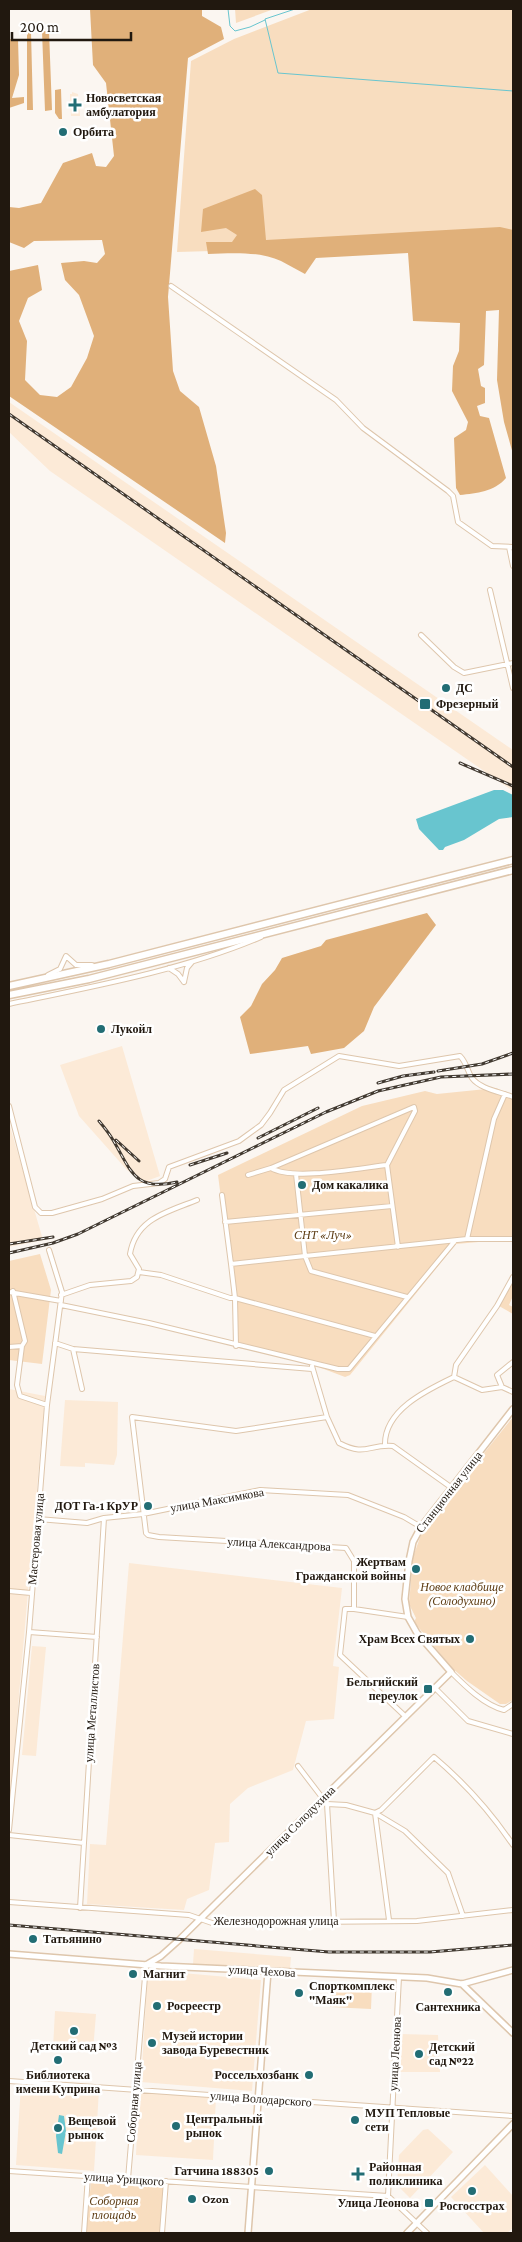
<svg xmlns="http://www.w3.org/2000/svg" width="522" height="2242" viewBox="0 0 522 2242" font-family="'Crimson Pro',serif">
	<rect width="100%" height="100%" fill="#fbf6f1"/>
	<path fill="#fcead7" d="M72 92 78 94 80 116H71L70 94H72Z
		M9 402 513 750V791L50 471 9 432Z
		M122 1046 160 1176 144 1182 127 1170 79 1116 60 1065Z
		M9 1123 43 1240 9 1247Z
		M9 1389 45 1396 9 1810Z
		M65 1400 118 1402 117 1455 114 1465 85 1463V1467L60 1466Z
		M129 1563 342 1588 333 1666 339 1667 334 1719 306 1721 293 1770 248 1788 230 1804 229 1842 215 1843 209 1890 187 1899 184 1910 87 1904 90 1844 106 1845Z
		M32 1646 46 1647 36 1756 22 1755Z
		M194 1949 291 1957 290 1969 193 1964Z
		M148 1970 261 1980 252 2091 141 2082Z
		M55 2011 96 2014 93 2051 53 2048Z
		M400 2034 438 2035 440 2072H399Z
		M21 2085 99 2090 94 2171 16 2165Z
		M139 2092 216 2097 213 2160 136 2155Z
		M428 2129 453 2152 410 2198 397 2185 399 2155 423 2130Z
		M485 2165 513 2196V2228L507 2233H484L451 2197Z"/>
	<path fill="#f8ddbf" d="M235 9H274L236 23Z
		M312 9H513V242L177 252 191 61 234 39Z
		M496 1088 513 1095V1242L490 1241 456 1244 350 1375 345 1377 308 1363 235 1347 230 1268 218 1175 362 1106 425 1091 437 1094Z
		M40 1254 51 1290 42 1364 9 1360V1261Z
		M513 1279V1296L509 1305 513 1307V1314L499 1306Z
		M513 1417V1700L506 1704H500L467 1681 452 1668 414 1622 416 1618 409 1604 413 1557 423 1529Z
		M331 1982 372 1984 371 2009 330 2007Z
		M91 2182 164 2187 160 2233H86Z"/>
	<path fill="#e0b07a" d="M90 9H202V16L221 27 224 39 188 58 168 297 173 371 180 391 199 407 216 466 226 533 225 543 9 396V271L38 265 42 290 28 298 19 321 27 341 25 380 40 395 57 397 71 387 87 358 94 336 79 295 65 280 61 263 84 261 97 263 105 254 102 240 34 241 24 248 9 242V207L19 208 41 203 63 163 92 153 96 166 106 167 114 156 106 83 93 65Z
		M42 31H49L52 110 45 111Z
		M27 32H31L33 110H27Z
		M9 39H18L19 75 12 98 24 97V103L9 108Z
		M61 89 62 119H59L55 113V90Z
		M255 189 262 195 266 240 500 227 513 230V454L504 422 497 380 499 310 486 311 484 365 478 369 481 386 485 388V403L477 406 480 416 489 418 506 478C494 492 477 493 460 495L456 488 454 438 466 430 468 422 452 391 453 366 459 351 460 323 413 321 408 253 316 258 305 274C297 270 289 265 281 261 259 251 231 253 208 254L206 242H232L237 235 226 228 201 232 203 209Z
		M427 913 436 925 374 1007 364 1031 344 1048 311 1054 308 1046 250 1054 240 1017 251 1006 262 984 275 970 282 958 321 946 326 940Z"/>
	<path fill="#68c5cf" d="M494 790H503L513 795V817L499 819 464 840 445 847 443 850H439L419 829 416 819Z
		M59 2115 64 2116 66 2131 62 2154 58 2153 56 2136Z"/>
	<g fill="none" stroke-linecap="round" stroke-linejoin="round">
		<path stroke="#68c5cf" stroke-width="1" d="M228 9 230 26 235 31 250 27 265 20
			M295 9 265 19 278 73 513 91"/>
		<defs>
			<path id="street" d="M171 286 336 400 363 428 448 491 453 496 458 522 492 546 513 547
				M509 547 513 566
				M490 590 513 688
				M421 635 454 667 464 673 513 663
				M169 968 178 974 184 982
				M48 975 60 969 66 956 76 965H92
				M184 982 187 968 192 962
				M9 1004C91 987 184 970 261 937
				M9 1106 35 1207 41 1213H52L102 1199 133 1186 159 1183 165 1179 169 1167 239 1141 261 1125 270 1113 284 1090 339 1056 399 1066 460 1056C467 1063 467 1071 472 1078 480 1089 501 1092 513 1097
				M271 1168 414 1107 415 1111 387 1165
				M296 1174 305 1256 467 1239H513
				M248 1175 271 1168C292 1181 360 1168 387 1165L398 1247
				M222 1195 231 1264
				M225 1222 392 1206
				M467 1239 494 1119 505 1094
				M139 1272 161 1275 230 1298H235L236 1346
				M9 1292 61 1301
				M61 1295 90 1285 131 1281 137 1277 139 1269 130 1254C136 1218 168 1212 197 1200
				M61 1305 149 1323 338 1369H349L454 1242
				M375 1336 235 1298 231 1264 305 1256 311 1271 407 1297
				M55 1343 73 1349
				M22 1346 17 1385 20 1396 47 1405
				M9 1347 22 1346 25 1341 13 1291
				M312 1366 327 1417 339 1443C366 1457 368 1444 393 1446L452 1488
				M454 1377 482 1390 502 1387 513 1392
				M502 1387 497 1375 513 1362
				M82 1389 73 1349 312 1369
				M327 1417 236 1431 132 1417 146 1533 148 1535 159 1537 346 1548 354 1561V1609L408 1617
				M385 1445C384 1410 427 1390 454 1377L456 1365 497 1306 513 1277
				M38 1519 87 1523 104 1518 143 1514 260 1490 348 1495 404 1517 421 1527
				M9 1591 31 1593
				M354 1609H345L340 1655 406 1717
				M29 1632 97 1637
				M451 1672C465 1686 484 1705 504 1710L513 1704
				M435 1688 468 1721 513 1734
				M298 1766 324 1800
				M327 1804 346 1805 375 1813 405 1831 448 1873 463 1916
				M327 1804 334 1921
				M9 1830 29 1632 47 1405 62 1292 49 1250
				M9 1835 84 1843
				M9 1902 189 1915 212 1923 417 1921 513 1910
				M80 1908 104 1518
				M389 1920 375 1813 381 1810 434 1757C466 1784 490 1811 513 1845
				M399 1977 388 2196 427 2233
				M9 2081 513 2116
				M9 2171 388 2196
				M128 2179 146 1965
				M84 2233 88 2176
				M162 2233 166 2181"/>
			<path id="secondary" d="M9 1954 161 1966 427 1978 462 1984 513 1970
				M146 1965 161 1956 179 1940 451 1672 417 1633 408 1617 405 1599 409 1561 413 1542 421 1527 513 1409
				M462 1984 513 2033
				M248 2233 268 1971
				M407 2233 513 2124"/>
			<path id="highway" d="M9 986 109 964 513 860
				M9 995 89 979 513 870"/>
		</defs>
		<use href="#street" stroke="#dec6ac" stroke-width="6"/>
		<use href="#secondary" stroke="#dec6ac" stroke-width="8"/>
		<use href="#highway" stroke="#dec6ac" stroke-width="9"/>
		<use href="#street" stroke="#fff" stroke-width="4"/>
		<use href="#secondary" stroke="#fff" stroke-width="5"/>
		<use href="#highway" stroke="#fff" stroke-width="6"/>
		<defs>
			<path id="rail" d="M9 414 513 767
				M460 763 513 786
				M438 1071 482 1064 513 1053
				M378 1083 403 1076 434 1072
				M99 1121C104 1127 109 1133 113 1140 131 1170 134 1192 177 1182
				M258 1138 318 1108
				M116 1140 139 1161
				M190 1165 227 1153
				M9 1244 53 1237
				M9 1253 53 1243 78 1234 326 1112 378 1091 441 1077 513 1074
				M9 1925 329 1952H430L513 1945"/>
		</defs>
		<use href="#rail" stroke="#423a31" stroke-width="3"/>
		<use href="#rail" stroke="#fff" stroke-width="1" stroke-dasharray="4" stroke-linecap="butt"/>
	</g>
	<g fill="#226d74" stroke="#fff" stroke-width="2">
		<path d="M72.5 97.5h5v5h5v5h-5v5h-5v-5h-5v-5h5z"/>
		<circle cx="63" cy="132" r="5"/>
		<circle cx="446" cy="688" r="5"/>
		<rect x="419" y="698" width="12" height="12" rx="2.5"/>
		<circle cx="101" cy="1029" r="5"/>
		<circle cx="302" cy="1185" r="5"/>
		<circle cx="148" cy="1506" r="5"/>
		<circle cx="416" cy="1569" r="5"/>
		<circle cx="470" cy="1639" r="5"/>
		<rect x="423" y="1684" width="10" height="10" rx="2.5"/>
		<circle cx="33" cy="1939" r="5"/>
		<circle cx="133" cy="1974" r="5"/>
		<circle cx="448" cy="1992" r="5"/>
		<circle cx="299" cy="1993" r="5"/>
		<circle cx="157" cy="2006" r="5"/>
		<circle cx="74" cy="2031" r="5"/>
		<circle cx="152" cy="2043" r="5"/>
		<circle cx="419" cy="2054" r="5"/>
		<circle cx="58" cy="2060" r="5"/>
		<circle cx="309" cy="2075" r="5"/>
		<circle cx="355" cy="2120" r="5"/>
		<circle cx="176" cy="2126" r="5"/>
		<circle cx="58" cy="2128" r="5"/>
		<circle cx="269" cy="2171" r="5"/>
		<path d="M355.5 2166.5h5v5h5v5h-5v5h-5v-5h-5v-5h5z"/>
		<circle cx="472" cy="2191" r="5"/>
		<circle cx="192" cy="2199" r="5"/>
		<rect x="424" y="2198" width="10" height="10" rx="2.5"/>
	</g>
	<g text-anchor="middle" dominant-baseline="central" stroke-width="5" stroke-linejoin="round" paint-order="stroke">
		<g font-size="12" font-weight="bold" fill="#21180f" stroke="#fff" text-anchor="start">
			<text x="86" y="98">Новосветская<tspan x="86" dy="14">амбулатория</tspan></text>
			<text x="73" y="132">Орбита</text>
			<text x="456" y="688">ДС</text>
			<text x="436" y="704">Фрезерный</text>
			<text x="111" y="1029">Лукойл</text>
			<text x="312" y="1185">Дом какалика</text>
			<text x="138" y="1506" text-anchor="end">ДОТ Га-1 КрУР</text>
			<text x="406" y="1562" text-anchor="end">Жертвам<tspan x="406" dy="14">Гражданской войны</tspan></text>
			<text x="460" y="1639" text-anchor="end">Храм Всех Святых</text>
			<text x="418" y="1682" text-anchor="end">Бельгийский<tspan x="418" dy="14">переулок</tspan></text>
			<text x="43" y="1939">Татьянино</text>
			<text x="143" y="1974">Магнит</text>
			<text x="309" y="1986">Спорткомплекс<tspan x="309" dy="14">"Маяк"</tspan></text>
			<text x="167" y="2006">Росреестр</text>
			<text x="448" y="2007" text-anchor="middle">Сантехника</text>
			<text x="162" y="2036">Музей истории<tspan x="162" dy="14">завода Буревестник</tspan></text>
			<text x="74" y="2046" text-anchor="middle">Детский сад №3</text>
			<text x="429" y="2047">Детский<tspan x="429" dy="14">сад №22</tspan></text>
			<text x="58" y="2075" text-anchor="middle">Библиотека<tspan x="58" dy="14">имени Куприна</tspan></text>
			<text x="299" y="2075" text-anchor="end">Россельхозбанк</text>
			<text x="365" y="2113">МУП Тепловые<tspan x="365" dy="14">сети</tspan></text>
			<text x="186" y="2119">Центральный<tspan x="186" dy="14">рынок</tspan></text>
			<text x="68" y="2121">Вещевой<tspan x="68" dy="14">рынок</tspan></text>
			<text x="369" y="2167">Районная<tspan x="369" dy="14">поликлиника</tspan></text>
			<text x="259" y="2171" text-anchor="end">Гатчина 188305</text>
			<text x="202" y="2199">Ozon</text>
			<text x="419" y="2203" text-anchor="end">Улица Леонова</text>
			<text x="472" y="2206" text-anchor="middle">Росгосстрах</text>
		</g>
		<g font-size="12" font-style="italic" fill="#5d3c13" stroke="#fff">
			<text x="323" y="1235">СНТ «Луч»</text>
			<text x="462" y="1587">Новое кладбище<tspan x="462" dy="14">(Солодухино)</tspan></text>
			<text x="114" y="2201">Соборная<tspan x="114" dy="14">площадь</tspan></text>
		</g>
		<g font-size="12" fill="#21180f" stroke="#fff">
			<text transform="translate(449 1492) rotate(-52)">Станционная улица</text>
			<text transform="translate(217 1500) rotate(-10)">улица Максимкова</text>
			<text transform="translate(36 1539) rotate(-85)">Мастеровая улица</text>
			<text transform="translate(279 1544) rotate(3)">улица Александрова</text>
			<text transform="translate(92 1713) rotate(-86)">улица Металлистов</text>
			<text transform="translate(300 1821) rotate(-45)">улица Солодухина</text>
			<text x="276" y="1921">Железнодорожная улица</text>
			<text transform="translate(262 1971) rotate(3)">улица Чехова</text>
			<text transform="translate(395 2054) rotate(-87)">улица Леонова</text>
			<text transform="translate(261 2099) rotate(4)">улица Володарского</text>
			<text transform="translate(134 2102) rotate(-85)">Соборная улица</text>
			<text transform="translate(124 2179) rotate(4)">улица Урицкого</text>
		</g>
	</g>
	<rect width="522" height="2242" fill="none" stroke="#21180f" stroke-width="20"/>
	<path d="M12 32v8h119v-8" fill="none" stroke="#21180f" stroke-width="2.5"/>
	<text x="20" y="32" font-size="15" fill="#21180f" stroke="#ffffff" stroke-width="4" paint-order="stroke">200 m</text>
</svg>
